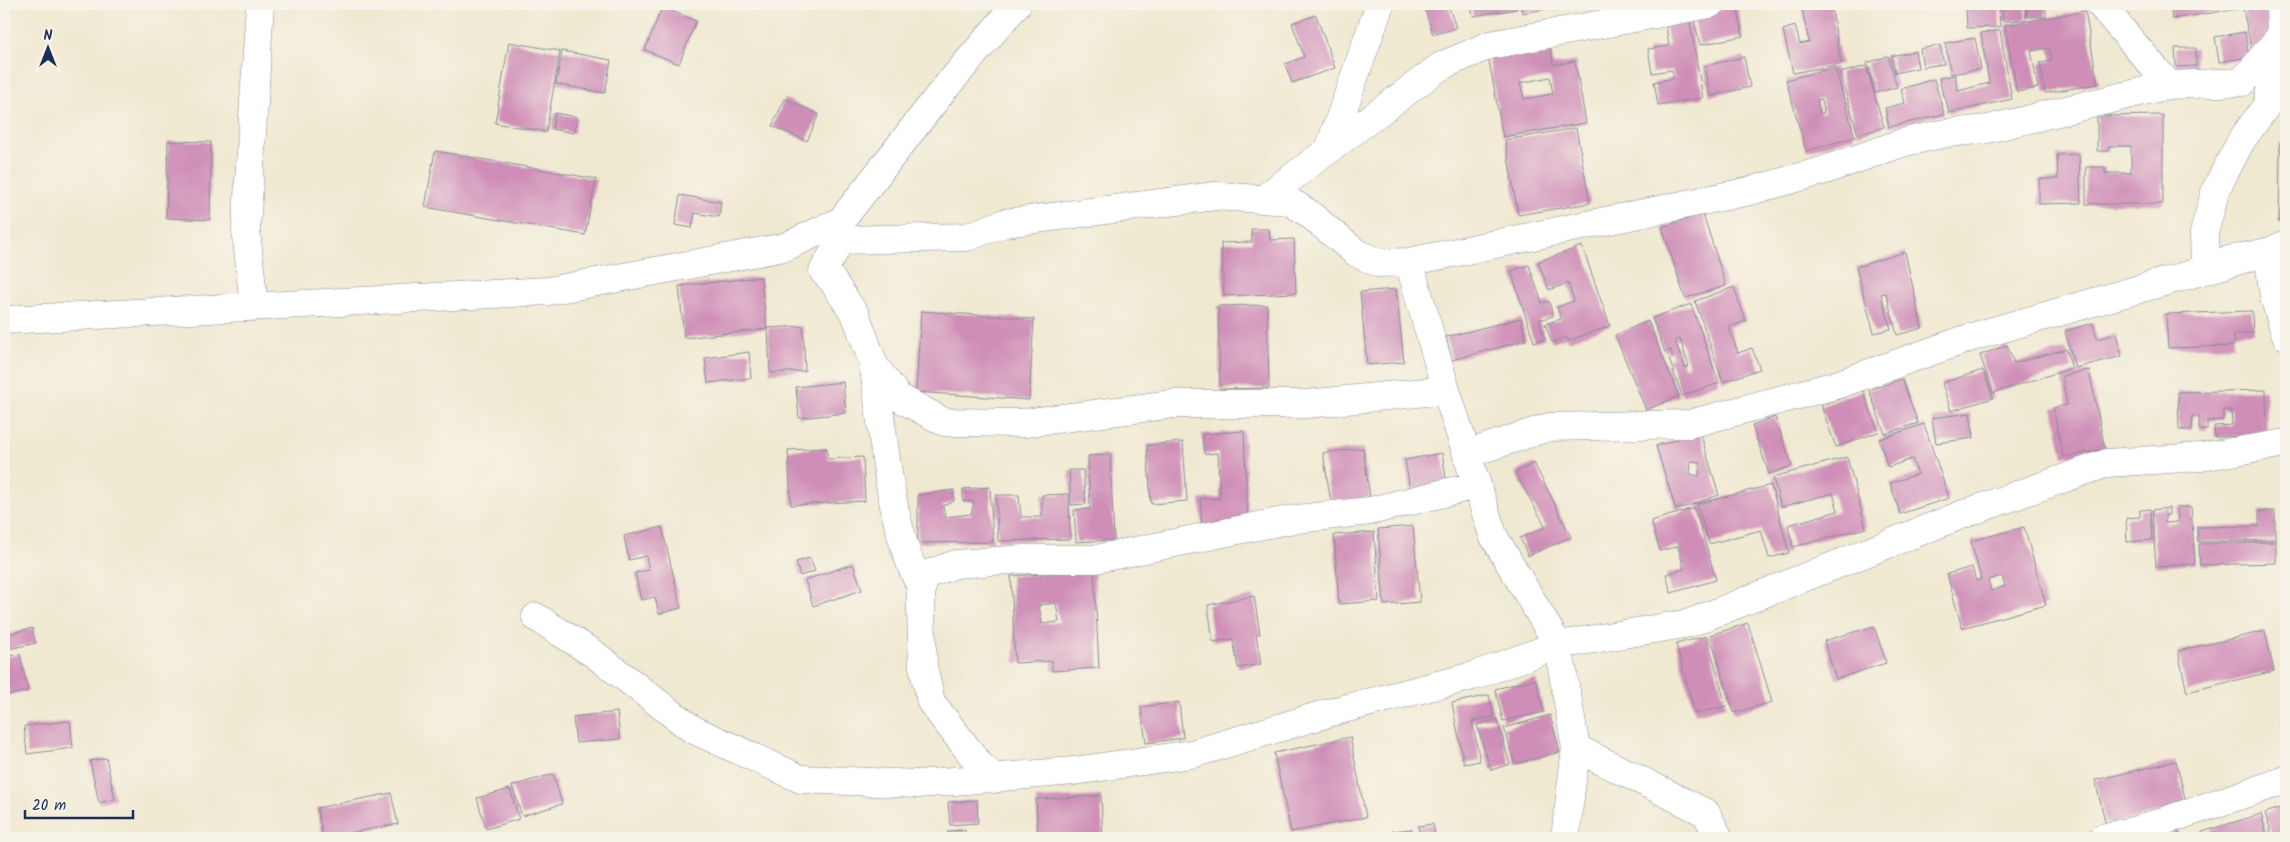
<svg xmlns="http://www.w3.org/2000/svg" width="2290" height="842" viewBox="0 0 2290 842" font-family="Kalam,sans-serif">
	<rect width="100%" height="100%" fill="#f7f3e8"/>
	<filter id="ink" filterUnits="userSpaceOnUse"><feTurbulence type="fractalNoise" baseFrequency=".02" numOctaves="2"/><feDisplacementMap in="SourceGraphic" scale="10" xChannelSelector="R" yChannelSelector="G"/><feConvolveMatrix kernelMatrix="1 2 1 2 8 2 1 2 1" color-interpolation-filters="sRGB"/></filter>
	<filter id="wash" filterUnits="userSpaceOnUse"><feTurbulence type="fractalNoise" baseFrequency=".0096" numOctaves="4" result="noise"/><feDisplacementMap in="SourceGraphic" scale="20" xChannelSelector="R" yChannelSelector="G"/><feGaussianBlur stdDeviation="1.12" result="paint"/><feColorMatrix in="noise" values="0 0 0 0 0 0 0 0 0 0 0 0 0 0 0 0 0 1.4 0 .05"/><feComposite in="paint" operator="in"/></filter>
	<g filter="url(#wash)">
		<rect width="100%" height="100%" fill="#f0e9d1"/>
		<g id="blocks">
			<path fill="#cf8eb7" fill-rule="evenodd" d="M1423 4H1448L1456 28 1433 35Z
				M1471 4H1516L1517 9 1473 16Z
				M1520 4H1570V5L1522 13Z
				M1801 4H1831L1841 64 1793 73 1783 30 1795 26 1800 44 1809 42Z
				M1966 4H1999L2000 27 1967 28Z
				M2002 4H2025L2026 20 2003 21Z
				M2027 4H2046V17H2027Z
				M2170 4H2265L2272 43 2251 48 2243 8 2172 19Z
				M1737 6 1743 36 1700 45 1693 15Z
				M662 7 696 21 679 64 645 50Z
				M2085 11 2098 84 2045 93 2040 63 2052 61 2049 48 2031 51 2038 88 2017 92 2005 25Z
				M1316 15 1335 68 1292 83 1285 64 1304 57 1292 23Z
				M1689 17 1703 98 1658 105 1654 82 1674 78 1672 70 1652 73 1648 49 1669 46 1665 21Z
				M2000 30 2012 99 1949 113 1945 96H1943L1939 78 1955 75 1958 91 1989 83 1981 33Z
				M2245 32 2249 57 2219 62 2215 37Z
				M1975 38 1981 69 1951 74 1945 43Z
				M509 42 560 51 546 132 495 123Z
				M1550 44 1553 65 1575 61 1586 123 1503 137 1488 55ZM1550 77 1553 94 1524 99 1520 83Z
				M1940 45 1944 64 1923 67 1920 49Z
				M2175 48H2196V66L2176 67Z
				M562 51 611 60 605 93 556 84Z
				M1915 51 1918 68 1895 73 1891 56Z
				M1888 56 1897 87 1875 93 1867 63Z
				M1744 57 1750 87 1710 96 1704 66Z
				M2283 64H2286V108H2283Z
				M1866 66 1884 127 1858 135 1840 73Z
				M1835 67 1855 137 1806 151 1786 80ZM1822 99 1824 113 1820 114 1817 100Z
				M1934 79 1944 114 1889 127 1885 108 1905 103 1901 89Z
				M785 99 819 114 807 141 772 126Z
				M2284 112H2286V140H2284Z
				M555 113 577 117 574 133 552 129Z
				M2163 115V204H2086V167H2105V173H2131V146H2109V151H2097V116Z
				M1576 128 1590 203 1518 215 1505 140Z
				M168 141 211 142 210 220 166 218Z
				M2280 143 2286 144V222H2279Z
				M435 151 596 179 585 235 425 207Z
				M2079 154 2081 203 2039 204V179H2058L2057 155Z
				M680 195 721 202 719 217 695 213 692 228 675 225Z
				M1703 214 1726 286 1685 298 1662 227Z
				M1251 229H1269L1270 240 1294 239 1296 293 1224 296 1221 243 1252 242Z
				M1582 246 1610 326 1568 341 1567 337 1552 342 1545 324 1561 319 1557 307 1574 301 1568 283 1549 290 1538 262Z
				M1905 252 1922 328 1897 335 1886 293 1881 294 1891 329 1874 333 1856 267Z
				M1529 265 1542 303 1549 301 1553 316 1539 320 1545 339 1534 342 1511 271Z
				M761 277 767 329 684 338 679 286Z
				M1734 287 1746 321 1729 327 1738 353 1752 348 1760 369 1723 382 1695 301Z
				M1396 289 1404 362 1367 365 1360 292Z
				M1691 304 1719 383 1682 396 1669 359 1673 358 1671 350 1665 352 1652 318ZM1680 339 1689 366 1685 368 1675 341Z
				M1267 305 1269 388 1220 389 1218 306Z
				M921 311 1034 319 1029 400 916 392Z
				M2252 311 2253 333 2234 334V346L2168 348 2166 314Z
				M1521 318 1526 340 1452 360 1446 337Z
				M1648 321 1679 396 1646 410 1615 335Z
				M2093 323 2097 339 2116 334 2122 356 2075 368 2065 331Z
				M803 326 805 371 770 373 768 328Z
				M2007 345 2014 363 2066 349 2072 368 1993 393 1980 355Z
				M749 352 751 378 708 383 705 358Z
				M1983 370 1993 398 1951 411 1942 383Z
				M2089 370 2105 449 2063 457 2053 408 2067 405 2062 376Z
				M1902 379 1918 423 1885 434 1869 390Z
				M843 382 846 413 799 418 796 387Z
				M1863 390 1878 432 1836 447 1821 406Z
				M2266 390 2267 435 2215 437 2214 426 2232 425 2231 410H2223V420L2207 421V430H2199V416H2192V430H2179L2178 392Z
				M1970 413 1974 438 1936 443 1932 418Z
				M1775 417 1792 466 1769 474 1752 425Z
				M1924 424 1949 498 1900 514 1890 483 1918 474 1912 459 1888 467 1879 439Z
				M1244 431 1248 523 1202 526 1200 499 1220 498 1218 453 1204 454 1202 434Z
				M1700 432 1719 495 1676 510 1656 446ZM1691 461 1700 462 1699 476 1690 474Z
				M1183 442 1187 501 1151 504 1147 445Z
				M827 448V459L863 457 865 501 791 505 788 450Z
				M1363 448 1370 497 1331 503 1323 453Z
				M1442 453 1447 483 1410 490 1405 460Z
				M1110 455 1114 540 1076 542 1074 510 1090 509 1088 456Z
				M1847 457 1866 528 1793 547 1788 525 1838 511 1833 493 1781 507 1773 477Z
				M1534 463 1571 537 1528 556 1520 538 1546 527 1515 473Z
				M1069 470H1083L1086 504 1071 505Z
				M1771 485 1789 553 1769 558 1761 530 1709 544 1697 504Z
				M990 487 993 542 918 543V495L954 490V501L943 506 945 517 971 514 974 502 963 501V489Z
				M1069 494 1070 539 998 541 996 495H1019L1021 517H1042V495Z
				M2177 507H2191L2195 564 2156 567 2152 510 2169 508V515H2165V523L2178 522Z
				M1695 508 1716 580 1671 593 1666 574 1684 569 1678 546 1660 551 1651 521Z
				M2150 509 2152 540 2127 542 2126 518 2140 517V510Z
				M2259 511H2275V540L2198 542 2197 527 2259 526Z
				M1413 526 1420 602 1384 605 1378 529Z
				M662 527 681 608 659 614 655 597 641 600 635 573 649 570 646 556 629 560 624 536Z
				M2024 527 2046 605 1962 628 1947 574 1972 567 1976 581 1981 579 1971 541ZM2002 576 2005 586 1991 591 1988 580Z
				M1374 532 1379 601 1339 604 1334 535Z
				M2276 542V563L2200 565 2199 544Z
				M810 558 815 571 800 576 796 562Z
				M853 564 862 590 813 606 805 580Z
				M1094 571 1099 668 1052 671V661L1015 663 1011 576ZM1056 603 1059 622 1042 624 1039 605Z
				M1254 596 1260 634H1256L1261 664 1238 668 1233 639 1213 642 1208 605Z
				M1748 623 1772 702 1734 713 1710 635Z
				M1874 626 1886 663 1836 679 1824 641Z
				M32 628 36 643 4 650V635Z
				M2265 631 2274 671 2187 692 2178 651Z
				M1707 636 1726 706 1695 714 1676 644Z
				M20 654 28 691 4 696V657Z
				M1536 679 1544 712 1503 721 1495 689Z
				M1489 695 1494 717 1472 721 1480 761 1464 764 1452 703Z
				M1179 702 1183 738 1146 743 1141 707Z
				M617 712 620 739 576 743 573 717Z
				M1550 715 1560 752 1515 764 1504 728Z
				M1497 719 1510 764 1491 770 1477 725Z
				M2286 720V735L2281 723Z
				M70 721 73 748 27 754 24 726Z
				M1350 737 1366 817 1291 832 1274 753Z
				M106 758 115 799 99 803 90 761Z
				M2176 761 2187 806 2106 825 2095 780Z
				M553 774 562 804 522 816 512 786Z
				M510 789 519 819 486 829 477 798Z
				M391 793 398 824 323 838 317 808Z
				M1101 796 1103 838H1038L1036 799Z
				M977 800 978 823 950 825 948 802Z
				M2286 806V838H2273L2265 813Z
				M2261 814 2268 838H2203L2202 832Z
				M1433 824 1435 836 1420 838 1418 826Z
				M1412 829V838H1393L1392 831Z
				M2177 829 2180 838H2162L2161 833Z
				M965 830V838H948V831Z"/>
		</g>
	</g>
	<g filter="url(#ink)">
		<use href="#blocks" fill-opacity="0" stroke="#868c98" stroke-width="1"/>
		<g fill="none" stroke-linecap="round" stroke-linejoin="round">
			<defs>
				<path id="minor" d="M2100 4 2169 85
					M2280 4 2281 35 2267 105 2241 141 2216 189 2204 233 2205 265 2268 252 2274 297 2286 336
					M1329 149 1380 4
					M1263 199 1441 66 1490 45 1710 4
					M827 227 841 240 967 237 1005 223 1215 196 1289 201 1308 213 1355 252 1378 263 1409 262 1750 191 1822 171 1905 142 1947 133 1988 129 2169 85 2242 82 2281 35H2286
					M841 240 823 271 832 280 856 316 874 365 898 397 944 422 1024 423 1173 404H1306L1446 390
					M1409 262 1446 390 1493 535 1558 645 1576 748 1706 813 1719 838
					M254 307 246 230 260 4
					M4 320 548 291 785 247 841 221 940 94 1017 4
					M874 369C884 437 889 526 921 587
					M1467 454 1549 427 1689 424 1836 385 1972 337 2268 252 2286 244
					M536 617 594 654 692 729 801 779 918 784 1074 771 1192 754 1328 713 1473 676 1558 645 1690 623 1961 515 2107 463 2201 457 2286 443
					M995 779 980 765 931 702 923 666 921 611V587L928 574 956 564 1024 559H1096L1288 520 1370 511 1477 485
					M1565 838 1576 748
					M2102 838 2137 830 2286 780"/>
			</defs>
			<use href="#minor" stroke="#868c98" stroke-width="29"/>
			<use href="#minor" stroke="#fff" stroke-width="28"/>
		</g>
	</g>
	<rect width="2290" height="842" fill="none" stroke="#f7f3e8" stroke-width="20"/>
	<g transform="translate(48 48)" stroke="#f7f3e8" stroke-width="4" paint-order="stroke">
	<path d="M0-4L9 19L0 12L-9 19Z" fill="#1b2f5e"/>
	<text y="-8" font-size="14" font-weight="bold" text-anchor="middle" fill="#1b2f5e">N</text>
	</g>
	<path d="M25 810v8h108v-8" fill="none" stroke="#1b2f5e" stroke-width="2.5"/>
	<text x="32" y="810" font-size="15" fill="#1b2f5e" stroke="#f7f3e8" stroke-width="4" paint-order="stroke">20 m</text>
</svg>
